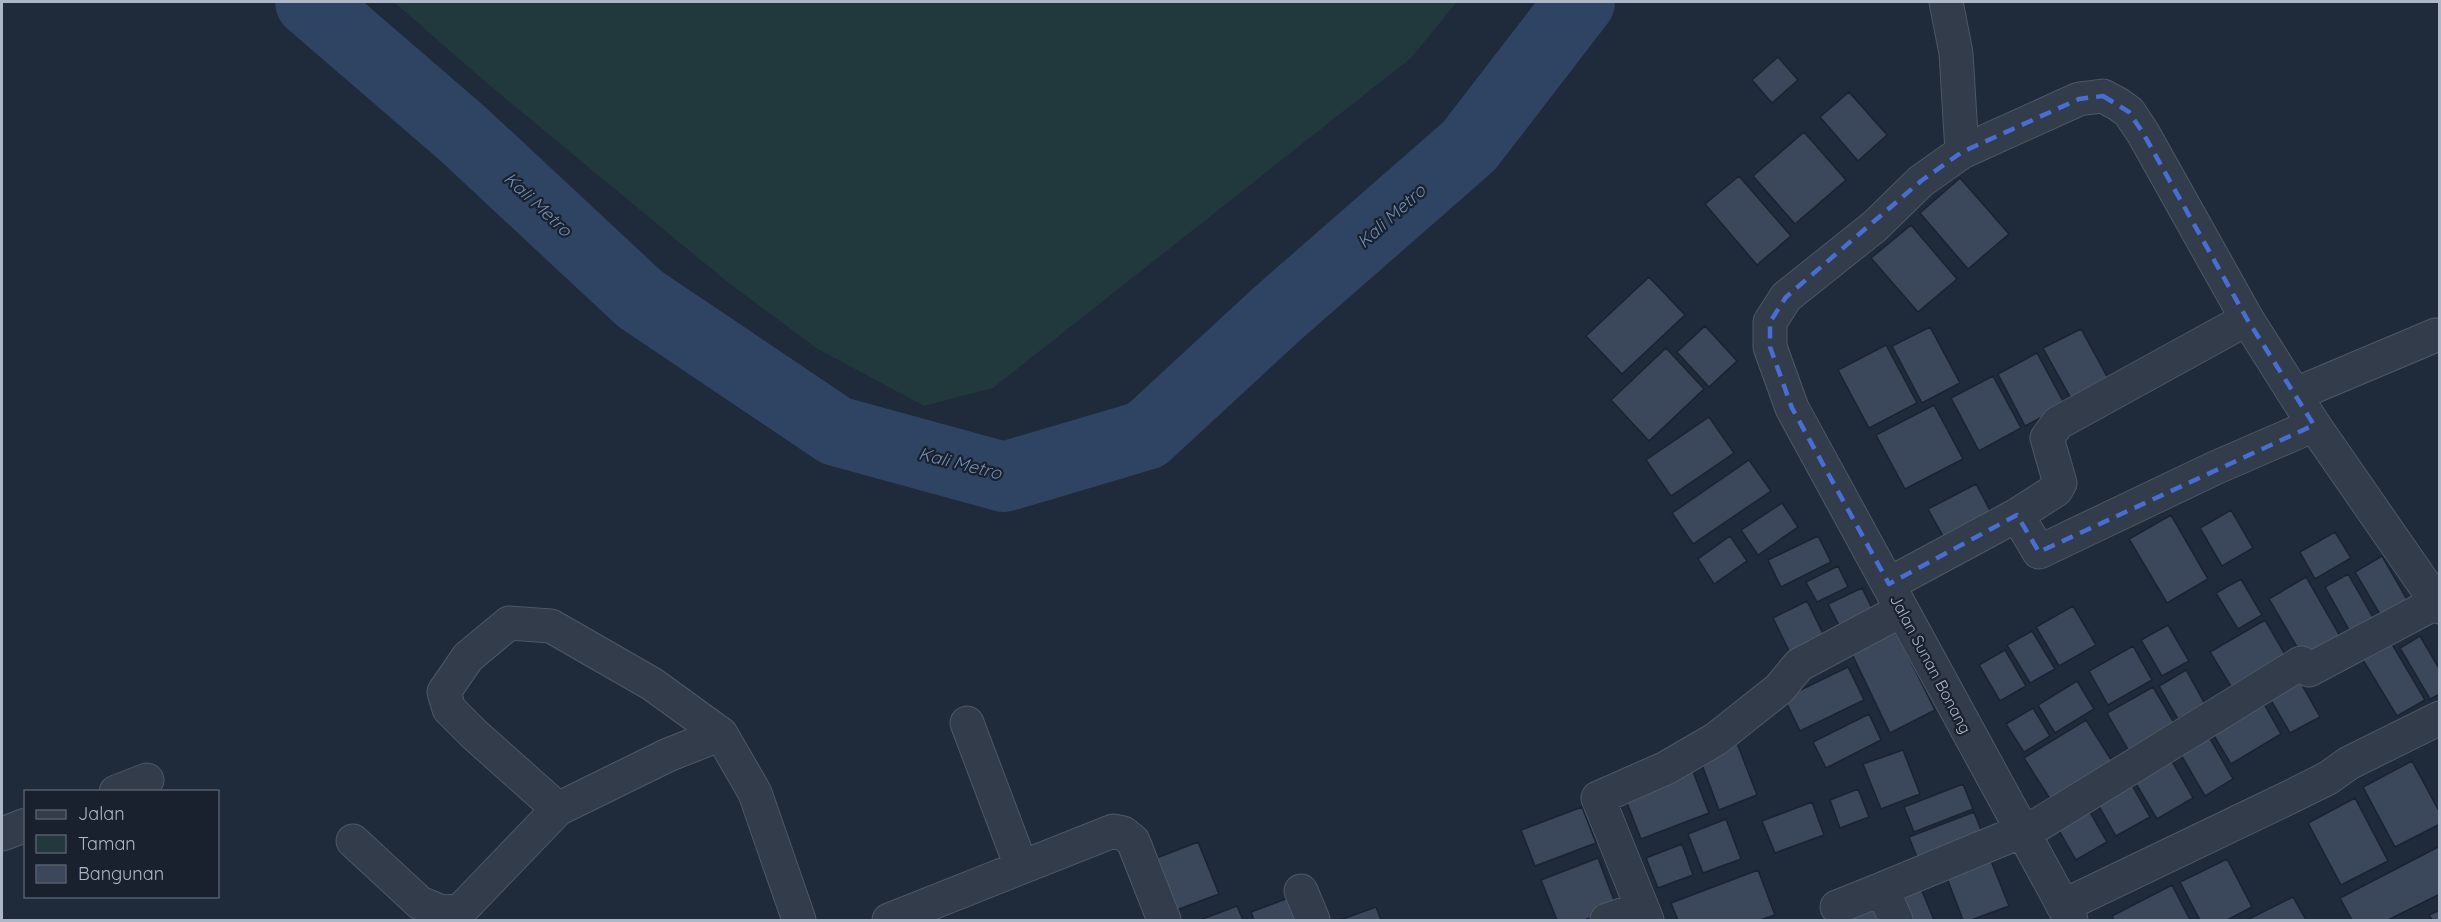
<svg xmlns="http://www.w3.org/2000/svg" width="2441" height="922" viewBox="0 0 2441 922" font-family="Quicksand,sans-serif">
	<rect width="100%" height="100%" fill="#1f2a3b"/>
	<path fill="#21383c" d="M394 2H1457L1411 58 993 388 924 406 816 348 726 281 489 85Z"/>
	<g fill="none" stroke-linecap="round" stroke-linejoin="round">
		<path stroke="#2f4362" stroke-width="70" d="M310 2 463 134 640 299 836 431 1004 477 1146 435 1277 314 1469 146 1580 2"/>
	</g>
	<path fill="#3b485b" stroke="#1b2331" stroke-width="1.5" d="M1778 57 1798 80 1772 103 1752 80Z
		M1849 92 1887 135 1858 161 1820 117Z
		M1804 132 1846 180 1795 224 1753 176Z
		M1739 176 1791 236 1757 265 1705 204Z
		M1960 178 2009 234 1968 269 1920 213Z
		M1911 225 1957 279 1918 312 1871 258Z
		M1649 277 1685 315 1622 374 1586 336Z
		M1705 326 1737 361 1709 387 1677 352Z
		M1930 327 1960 383 1922 403 1892 346Z
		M2081 329 2110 382 2073 402 2043 348Z
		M1886 345 1917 403 1869 428 1838 370Z
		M1666 348 1704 389 1649 441 1611 400Z
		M2037 353 2065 405 2025 426 1998 374Z
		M1993 376 2021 428 1979 451 1951 398Z
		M1934 405 1963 459 1905 489 1876 435Z
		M1709 417 1734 453 1671 496 1646 460Z
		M1749 460 1771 491 1693 544 1672 513Z
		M1976 484 1994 518 1947 543 1928 509Z
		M1782 503 1798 527 1758 555 1741 530Z
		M2231 510 2253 548 2222 566 2200 528Z
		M2171 515 2208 579 2167 603 2129 539Z
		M2335 532 2351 558 2315 579 2300 552Z
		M1730 536 1747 561 1714 584 1698 559Z
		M1818 536 1831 562 1781 587 1768 560Z
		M2382 556 2408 601 2381 616 2355 572Z
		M1838 566 1848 587 1817 602 1806 582Z
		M2348 574 2375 621 2352 635 2325 587Z
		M2306 577 2341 638 2304 659 2269 599Z
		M2241 579 2262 615 2238 629 2216 593Z
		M1862 588 1876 616 1843 633 1828 604Z
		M1807 601 1828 644 1794 661 1773 618Z
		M2073 606 2096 645 2059 666 2036 627Z
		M2265 620 2286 656 2232 688 2210 652Z
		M2168 625 2189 661 2162 676 2141 640Z
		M1895 630 1935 710 1890 733 1851 652Z
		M2032 631 2055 669 2030 683 2007 645Z
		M2420 636 2440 670V694L2430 699 2400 648Z
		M2392 644 2425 700 2397 716 2363 660Z
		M2133 646 2152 680 2108 705 2089 671Z
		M2005 650 2026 686 2000 701 1979 665Z
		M1848 667 1864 700 1800 731 1784 698Z
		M2186 670 2205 704 2178 719 2159 686Z
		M2298 678 2320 717 2290 733 2268 695Z
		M2077 681 2094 709 2055 733 2038 705Z
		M2153 687 2176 726 2130 753 2107 713Z
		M2261 699 2281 734 2231 764 2210 729Z
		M2033 708 2050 736 2024 752 2006 724Z
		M1869 714 1881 740 1826 768 1813 742Z
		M2086 720 2115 766 2054 805 2024 758Z
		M2205 730 2233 779 2205 796 2176 746Z
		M1737 743 1757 795 1719 810 1699 757Z
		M1903 750 1920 794 1881 809 1863 764Z
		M2169 756 2193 798 2157 819 2132 777Z
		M2412 761 2440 813V824L2395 847 2363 787Z
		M1692 769 1709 813 1641 839 1624 795Z
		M2130 782 2150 817 2116 836 2096 801Z
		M1963 784 1973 809 1914 832 1904 807Z
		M1858 789 1869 817 1840 828 1830 800Z
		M2355 798 2388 861 2341 885 2308 823Z
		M1812 802 1824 835 1775 853 1762 821Z
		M1582 807 1596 843 1535 866 1521 830Z
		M2088 809 2107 842 2076 860 2057 827Z
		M1974 812 1985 840 1920 865 1909 837Z
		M1726 819 1741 859 1703 873 1688 834Z
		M1198 842 1219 894 1174 911 1154 859Z
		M1682 844 1693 875 1658 888 1646 858Z
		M2440 846V894L2388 920H2352L2340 898Z
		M1989 856 2009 906 1971 920H1963L1945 873Z
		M1598 858 1617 908 1584 920H1557L1541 880Z
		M2227 859 2252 907 2227 920H2200L2180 882Z
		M1758 870 1775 915 1760 920H1678L1671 903Z
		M2172 885 2190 920H2114L2112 916Z
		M1920 886 1934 920H1902L1893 898Z
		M1291 897 1300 920H1254L1251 912Z
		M2293 897 2306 920H2247Z
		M1877 904 1883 920H1847Z
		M1237 906 1243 920H1200Z
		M1376 907 1381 920H1340Z
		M2440 910V920H2432L2429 915Z"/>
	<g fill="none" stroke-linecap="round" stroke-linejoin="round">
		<defs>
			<path id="minor" d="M1946 2 1956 53 1962 152
				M2296 394 2436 335
				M2017 515 2056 490 2060 483 2047 438 2058 423 2247 319
				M1889 584 2017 515 2039 552 2215 468 2314 425
				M967 723 1021 866
				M721 734 652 684 551 626 509 623 468 657 444 692 449 709 474 734 558 809 668 755 721 734 755 793 799 920
				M116 792 147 780
				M2 834 26 825
				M2023 834 2301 663 2309 670 2437 602
				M353 841 420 903 442 912 460 911 558 809
				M1301 891 1313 920
				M2063 906 2290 797 2328 778 2349 763 2440 718
				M1837 907 1882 889
				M889 920 1113 831 1123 833 1133 841 1164 920
				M1607 920 1642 908
				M1647 920 1598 798 1666 768 1716 739 1779 689 1799 665 1902 610
				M1896 920 1882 889 2022 831
				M2071 920 1792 408 1770 347V322L1786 297 1875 226 1921 181 1962 152 2079 99 2103 96 2118 104 2129 112 2143 133 2247 319 2314 425 2440 607"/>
		</defs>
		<use href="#minor" stroke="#4e5765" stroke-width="35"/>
		<use href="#minor" stroke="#333c4b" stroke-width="33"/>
	</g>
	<path fill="none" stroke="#486ed3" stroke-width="4.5" stroke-dasharray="12 8" stroke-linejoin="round" d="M2103 96 2129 112 2143 133 2247 319 2314 425 2039 552 2017 515 1889 584 1792 408 1770 347V322L1786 297 1921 181 1962 152 2079 99Z"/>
	<g text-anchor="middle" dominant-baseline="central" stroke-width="4.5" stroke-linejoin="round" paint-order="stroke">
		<g font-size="16" fill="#aeb7c7" stroke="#19212f">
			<text transform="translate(1931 664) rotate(62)">Jalan Sunan Bonang</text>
		</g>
		<g font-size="18" font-style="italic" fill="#738cb2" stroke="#19212f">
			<text transform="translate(538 204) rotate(43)">Kali Metro</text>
			<text transform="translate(1391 216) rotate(-42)">Kali Metro</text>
			<text transform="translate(960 463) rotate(14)">Kali Metro</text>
		</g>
	</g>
	<rect width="2441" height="922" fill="none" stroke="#aeb7c7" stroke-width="6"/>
	<rect x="24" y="790" width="195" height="108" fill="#19212f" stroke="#555d6c" stroke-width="1.5"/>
	<rect x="36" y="810" width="30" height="9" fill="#333c4b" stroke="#555d6c" stroke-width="1.5"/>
	<text x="78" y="820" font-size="18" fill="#aeb7c7">Jalan</text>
	<rect x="36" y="835" width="30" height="18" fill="#21383c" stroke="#555d6c" stroke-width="1.5"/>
	<text x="78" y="850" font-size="18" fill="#aeb7c7">Taman</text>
	<rect x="36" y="865" width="30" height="18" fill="#3b485b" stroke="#555d6c" stroke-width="1.5"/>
	<text x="78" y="880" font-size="18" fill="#aeb7c7">Bangunan</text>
</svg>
